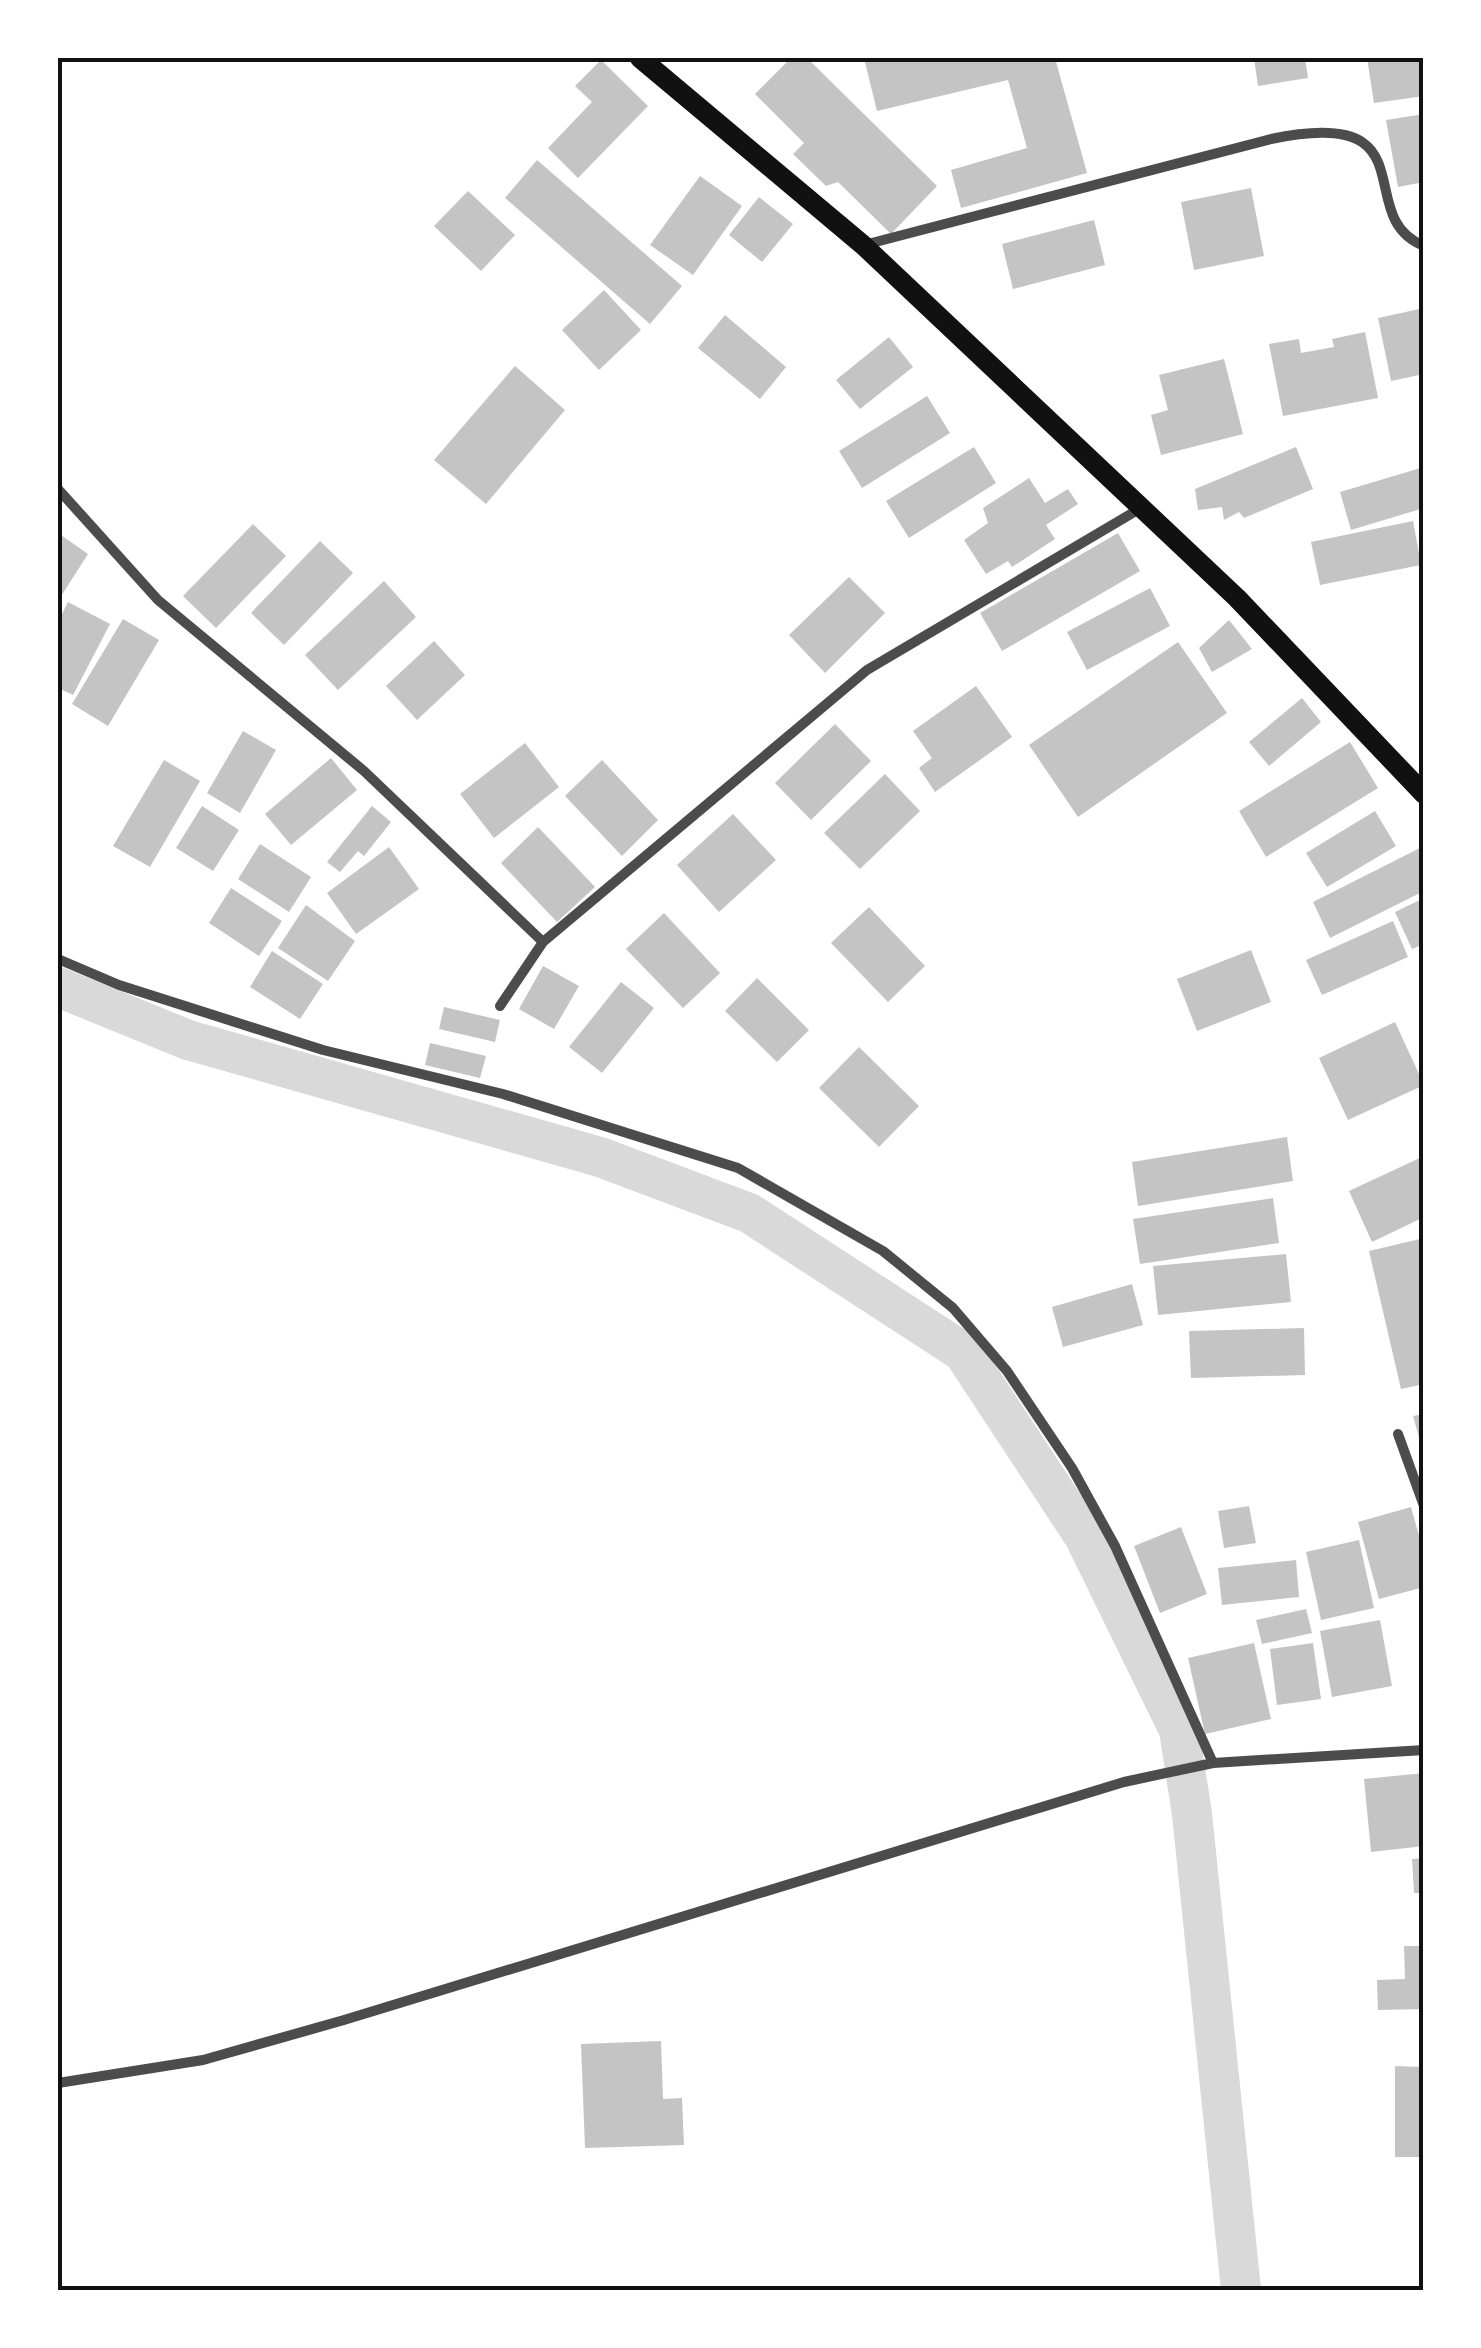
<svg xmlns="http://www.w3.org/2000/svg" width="1481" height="2348" viewBox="0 0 1481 2348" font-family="'IBM Plex Sans',sans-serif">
	<rect width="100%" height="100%" fill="#fff"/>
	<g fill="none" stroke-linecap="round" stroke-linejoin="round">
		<path stroke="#d9d9d9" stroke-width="40" d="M58 987 188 1040 600 1157 749 1213 963 1352 1084 1536 1179 1730 1192 1814 1241 2290"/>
	</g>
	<path fill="#c4c4c4" d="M791 58H807L937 186 891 234 838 182 826 186 793 154 804 143 755 94Z
		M864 58H1055L1087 173 961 208 951 170 1027 148 1008 80 877 111Z
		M1254 58H1305L1308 78 1258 86Z
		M1367 58H1424V96L1374 103Z
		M601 60 648 106 578 178 548 148 592 102 575 86Z
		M1424 114V182L1398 187 1386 120Z
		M537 160 682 286 650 324 505 198Z
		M700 176 742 206 693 275 650 245Z
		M1251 188 1264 256 1194 270 1181 202Z
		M468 191 515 235 481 271 434 226Z
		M759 197 793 224 762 262 729 235Z
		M1094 220 1105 265 1013 289 1002 244Z
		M604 290 641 330 599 370 562 330Z
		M1424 308V374L1391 381 1378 318Z
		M725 315 786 367 760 399 698 348Z
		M1365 332 1378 398 1283 416 1269 344 1299 339 1301 353 1334 347 1332 339Z
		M889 337 913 367 860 409 836 380Z
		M1224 359 1243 434 1161 455 1151 415 1168 410 1159 375Z
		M515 366 565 410 486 504 434 460Z
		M927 396 950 433 862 488 839 451Z
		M974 447 996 483 909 538 886 501Z
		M1296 447 1313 489 1244 518 1239 512 1224 520 1222 507 1198 510 1195 489Z
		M1424 467V508L1351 530 1340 492Z
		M1029 478 1045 503 1068 489 1078 504 1046 525 1055 539 1012 567 1008 561 986 574 964 540 988 523 983 508Z
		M1413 521 1421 565 1320 585 1311 542Z
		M253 524 286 556 216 628 183 596Z
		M58 533 88 554 58 601Z
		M1118 533 1140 571 1002 651 980 613Z
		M320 541 353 573 284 645 251 613Z
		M849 577 885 613 825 673 789 635Z
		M384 581 416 617 338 690 305 655Z
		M1150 588 1170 626 1087 670 1067 632Z
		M68 602 110 624 73 695 58 688V622Z
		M123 619 159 640 108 726 72 704Z
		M1229 620 1252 649 1212 672 1199 648Z
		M434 641 465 675 417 720 386 686Z
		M1178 642 1227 713 1078 817 1029 745Z
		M976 686 1012 737 935 792 919 768 932 758 913 731Z
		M1302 698 1321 722 1269 766 1249 742Z
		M835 724 871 761 811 820 775 783Z
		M243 731 276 750 240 813 207 793Z
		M1350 742 1378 788 1266 857 1239 811Z
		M525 743 559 787 494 838 460 794Z
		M331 758 357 790 291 845 265 814Z
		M164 760 200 781 150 867 113 846Z
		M602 760 658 820 622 856 565 796Z
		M885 774 920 811 860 869 824 833Z
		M202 806 239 830 213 871 176 848Z
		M372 806 391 822 364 856 358 851 340 872 327 862Z
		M1375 811 1396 846 1327 887 1306 853Z
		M733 814 776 860 719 912 677 865Z
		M538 827 595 887 557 922 501 863Z
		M260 844 311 877 289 912 238 879Z
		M1424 846V891L1330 938 1313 902Z
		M389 847 419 889 356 934 327 893Z
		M231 888 282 921 259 956 209 923Z
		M1424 898V944L1412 949 1395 912Z
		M306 905 355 941 328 981 278 948Z
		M869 907 925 966 888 1002 831 943Z
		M664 913 720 973 683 1008 626 949Z
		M1393 921 1408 957 1322 995 1306 960Z
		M1251 950 1271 1002 1197 1031 1177 979Z
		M272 951 323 984 300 1019 250 987Z
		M543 966 579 986 554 1029 519 1009Z
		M757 978 809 1030 777 1062 725 1011Z
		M621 982 654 1008 602 1073 569 1047Z
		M444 1007 500 1020 495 1042 439 1029Z
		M1395 1022 1424 1085 1348 1120 1319 1058Z
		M430 1043 486 1056 480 1078 425 1065Z
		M859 1047 919 1106 879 1147 819 1088Z
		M1287 1137 1293 1181 1138 1206 1132 1162Z
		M1424 1156V1217L1372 1242 1349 1191Z
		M1273 1198 1279 1243 1140 1264 1133 1219Z
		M1424 1238V1384L1401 1389 1369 1251Z
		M1286 1254 1291 1302 1158 1315 1153 1266Z
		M1132 1284 1143 1325 1063 1347 1052 1307Z
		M1304 1328 1305 1375 1191 1378 1189 1331Z
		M1424 1414V1448H1422L1413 1416Z
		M1249 1506 1256 1543 1224 1548 1218 1511Z
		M1411 1507 1424 1554V1587L1379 1599 1358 1522Z
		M1181 1527 1207 1594 1160 1613 1134 1546Z
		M1359 1540 1374 1608 1321 1620 1306 1552Z
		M1296 1560 1299 1597 1222 1605 1218 1568Z
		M1306 1609 1312 1633 1262 1644 1256 1620Z
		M1380 1620 1392 1686 1332 1697 1320 1631Z
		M1254 1643 1271 1719 1205 1734 1188 1658Z
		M1313 1643 1321 1699 1277 1705 1270 1649Z
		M1424 1773V1846L1371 1852 1364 1779Z
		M1424 1858V1893H1414L1412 1859Z
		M1404 1946H1424V2009L1378 2010 1377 1980 1405 1979Z
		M661 2041 663 2099 682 2098 684 2145 585 2148 581 2044Z
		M1395 2066 1424 2067V2157H1395Z"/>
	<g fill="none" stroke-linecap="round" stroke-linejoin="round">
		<path stroke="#4c4c4c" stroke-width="10" d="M864 245 1271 139C1433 105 1350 217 1424 246
			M58 489 158 600 364 771 543 942
			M58 959 119 985 323 1050 503 1094 738 1168 883 1251 953 1308 1007 1371 1072 1468 1115 1546 1213 1763
			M500 1006 543 942 867 670 1141 508
			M1398 1434 1424 1506
			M58 2083 203 2060 344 2020 1124 1782 1213 1763 1424 1750"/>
		<path stroke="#111" stroke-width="20" d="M640 58 863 245 1237 598 1424 794"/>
	</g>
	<rect width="1481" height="2348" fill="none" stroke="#ffffff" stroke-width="120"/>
	<rect x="60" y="60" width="1361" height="2228" fill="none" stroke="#111" stroke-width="4"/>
</svg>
